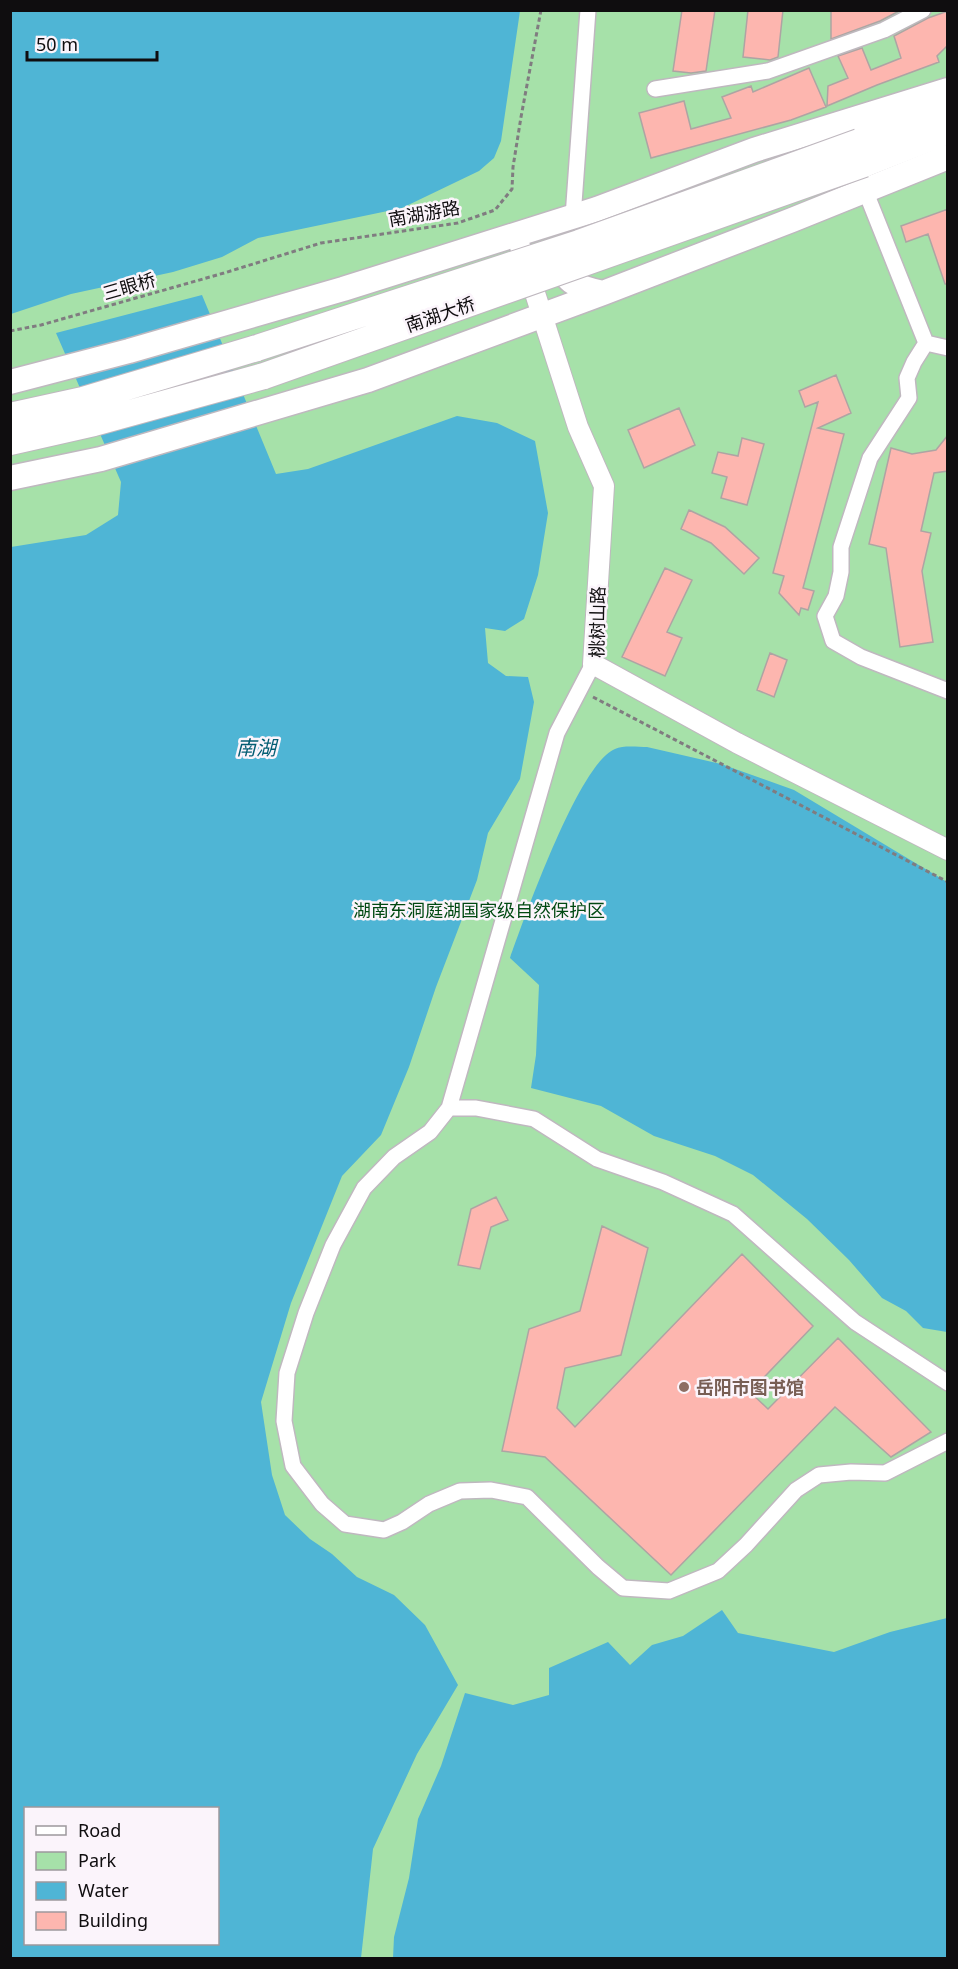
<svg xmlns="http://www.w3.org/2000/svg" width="958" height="1969" viewBox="0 0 958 1969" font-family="'Noto Sans','Noto Sans SC',sans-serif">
	<rect width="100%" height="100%" fill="#eee7ee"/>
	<path fill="#a6e1a9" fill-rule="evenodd" d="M11 11H947V1958H11ZM26 1808H218V1944H26Z"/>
	<path fill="#4fb5d5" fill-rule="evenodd" d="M11 10H520V11L501 141 494 158 479 171 402 208 258 238 222 257 173 272 71 294 11 314Z
		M202 295 276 474 308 469 457 416 497 423 535 441 548 513 538 575 524 619 505 631 485 628 488 663 506 676 528 677 534 702 520 779 488 833 477 880 436 987 409 1067 381 1135 342 1176 291 1303 261 1402 272 1475 285 1515 310 1539 332 1554 357 1577 394 1595 425 1625 458 1685 417 1754 373 1849 361 1958H11V547L86 535 118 515 121 482 56 333ZM26 1808H218V1944H26Z
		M647 747 721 764 794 790 947 882V1332L923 1328 906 1311 882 1298 849 1260 807 1219 753 1175 715 1156 654 1136 601 1106 531 1088 536 1055 539 985 510 958C524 919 579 763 615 749 623 745 638 747 647 747Z
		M722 1610 738 1633 834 1652 890 1632 947 1618V1958H393L394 1937 409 1878 418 1819 441 1766 465 1693 513 1705 549 1695V1668L608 1642 630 1665 652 1645 683 1636Z"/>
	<path fill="#fdb6af" stroke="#aea4a3" stroke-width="1.5" d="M682 10H715L706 71 691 73 673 71Z
		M748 10H783L778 57 770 60 743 57Z
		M831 10H901L880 21 831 39Z
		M948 11V45L937 56 939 62 877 85 827 106 828 86 848 78 838 56 862 48 871 70 901 58 894 36 928 18Z
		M809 68 826 107 791 120 651 158 639 113 684 101 691 129 731 118 722 97 751 86 753 92Z
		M948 209V284H945L928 234 906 242 901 226Z
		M836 375 851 413 818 428 844 434 803 588 814 591 808 610 801 608 799 615 779 593 784 576 773 573 818 402 805 407 799 391Z
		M679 408 695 445 644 468 628 430Z
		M948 435V471L934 473 921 531 931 533 922 571 933 642 900 647 886 548 869 544 891 448 912 454 936 450Z
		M742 438 764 444 747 505 721 498 727 477 712 473 718 452 738 456Z
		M689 510 725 527 759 558 744 574 711 543 681 529Z
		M665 568 692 580 667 632 682 638 665 676 622 657Z
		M770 653 787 660 774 697 757 690Z
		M496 1197 508 1220 491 1227 480 1269 458 1265 471 1209Z
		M602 1226 648 1248 621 1355 565 1368 557 1408 575 1427 742 1254 813 1326 750 1392 768 1409 838 1338 931 1432 891 1457 835 1407 671 1575 545 1457 502 1451 529 1329 580 1311Z"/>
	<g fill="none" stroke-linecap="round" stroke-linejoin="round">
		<defs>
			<path id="minor" d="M655 89 768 71 884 30 923 10
				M865 190 926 343 914 362 907 378 909 398 870 458 841 547V572L836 596 825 616 833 641 861 657 948 691
				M573 217 588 10
				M926 343 948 348
				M593 664 557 733 449 1108 430 1132 394 1157 364 1188 333 1245 306 1313 287 1373 284 1421 293 1466 322 1504 345 1524 384 1530 402 1522 429 1504 460 1491 491 1490 527 1497 598 1567 623 1588 669 1591 718 1571 746 1545 796 1490 819 1475 851 1472 885 1473 948 1441
				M449 1108H476L534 1119 597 1159 663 1182 733 1214 855 1322 948 1383"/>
			<path id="tertiary" d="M516 234 578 427 604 486 593 664 737 743 948 850"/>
			<path id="primary" d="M560 252C559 281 578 288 603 293
				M10 382 129 351 343 289 597 209 754 150 948 90
				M10 478 101 459 368 380 603 293 792 220 948 157"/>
			<path id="trunk" d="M859 142 948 108
				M864 164 948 131
				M10 416 83 400 257 348
				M10 442 94 423 264 376"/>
		</defs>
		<use href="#minor" stroke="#bfb8bf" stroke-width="18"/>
		<use href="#tertiary" stroke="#bfb8bf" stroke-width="22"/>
		<use href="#primary" stroke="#bfb8bf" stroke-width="27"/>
		<use href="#trunk" stroke="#bfb8bf" stroke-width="28"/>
		<path stroke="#807c80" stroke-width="3" stroke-dasharray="4.5 3" stroke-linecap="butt" d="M10 331 41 325 224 273 321 243 458 223 495 210 512 189 513 167 521 117 541 10
			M593 697 948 882"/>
		<use href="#minor" stroke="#fff" stroke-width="15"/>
		<use href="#tertiary" stroke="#fff" stroke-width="20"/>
		<use href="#primary" stroke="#fff" stroke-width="24"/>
		<use href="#trunk" stroke="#fff" stroke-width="26"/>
		<defs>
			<path id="trunk-bridge" d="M257 348 579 243 859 142
				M264 376 864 164"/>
		</defs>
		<use href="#trunk-bridge" stroke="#bfb8bf" stroke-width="28" stroke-linecap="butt"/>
		<use href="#trunk-bridge" stroke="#fff" stroke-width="26"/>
	</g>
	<circle fill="#8d6e63" stroke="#fbf4fb" stroke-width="2" cx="684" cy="1387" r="6"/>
	<g text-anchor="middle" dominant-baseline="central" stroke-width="5" stroke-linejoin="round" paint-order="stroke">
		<g font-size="18" fill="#0f0d0f" stroke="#fbf4fb">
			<text transform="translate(424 213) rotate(-10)">南湖游路</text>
			<text transform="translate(129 286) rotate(-16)">三眼桥</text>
			<text transform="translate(440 314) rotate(-19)">南湖大桥</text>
			<text transform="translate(597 622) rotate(-89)">桃树山路</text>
		</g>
		<g font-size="18" fill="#014912" stroke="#fbf4fb">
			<text x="479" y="910">湖南东洞庭湖国家级自然保护区</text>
		</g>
		<g font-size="18" font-weight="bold" fill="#785e54" stroke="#fbf4fb" text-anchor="start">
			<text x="696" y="1387">岳阳市图书馆</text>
		</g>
		<g font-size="20" font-style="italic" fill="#035d73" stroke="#fbf4fb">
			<text x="256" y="747">南湖</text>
		</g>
	</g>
	<rect width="958" height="1969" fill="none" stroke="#0f0d0f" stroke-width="24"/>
	<rect x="24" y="1807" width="195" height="138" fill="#fbf4fb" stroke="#9d989d" stroke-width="1.5"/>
	<rect x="36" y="1826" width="30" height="9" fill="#ffffff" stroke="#9d989d" stroke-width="1.5"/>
	<text x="78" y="1837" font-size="18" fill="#0f0d0f">Road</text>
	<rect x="36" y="1852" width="30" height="18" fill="#a6e1a9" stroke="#9d989d" stroke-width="1.5"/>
	<text x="78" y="1867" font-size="18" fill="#0f0d0f">Park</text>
	<rect x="36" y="1882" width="30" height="18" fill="#4fb5d5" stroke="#9d989d" stroke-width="1.5"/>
	<text x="78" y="1897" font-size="18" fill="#0f0d0f">Water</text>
	<rect x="36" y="1912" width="30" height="18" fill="#fdb6af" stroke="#9d989d" stroke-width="1.5"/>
	<text x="78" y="1927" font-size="18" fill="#0f0d0f">Building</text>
	<path d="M27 51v9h130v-9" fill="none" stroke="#0f0d0f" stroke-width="3"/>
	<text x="36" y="51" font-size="18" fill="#0f0d0f" stroke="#fbf4fb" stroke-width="4.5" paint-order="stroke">50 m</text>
</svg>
